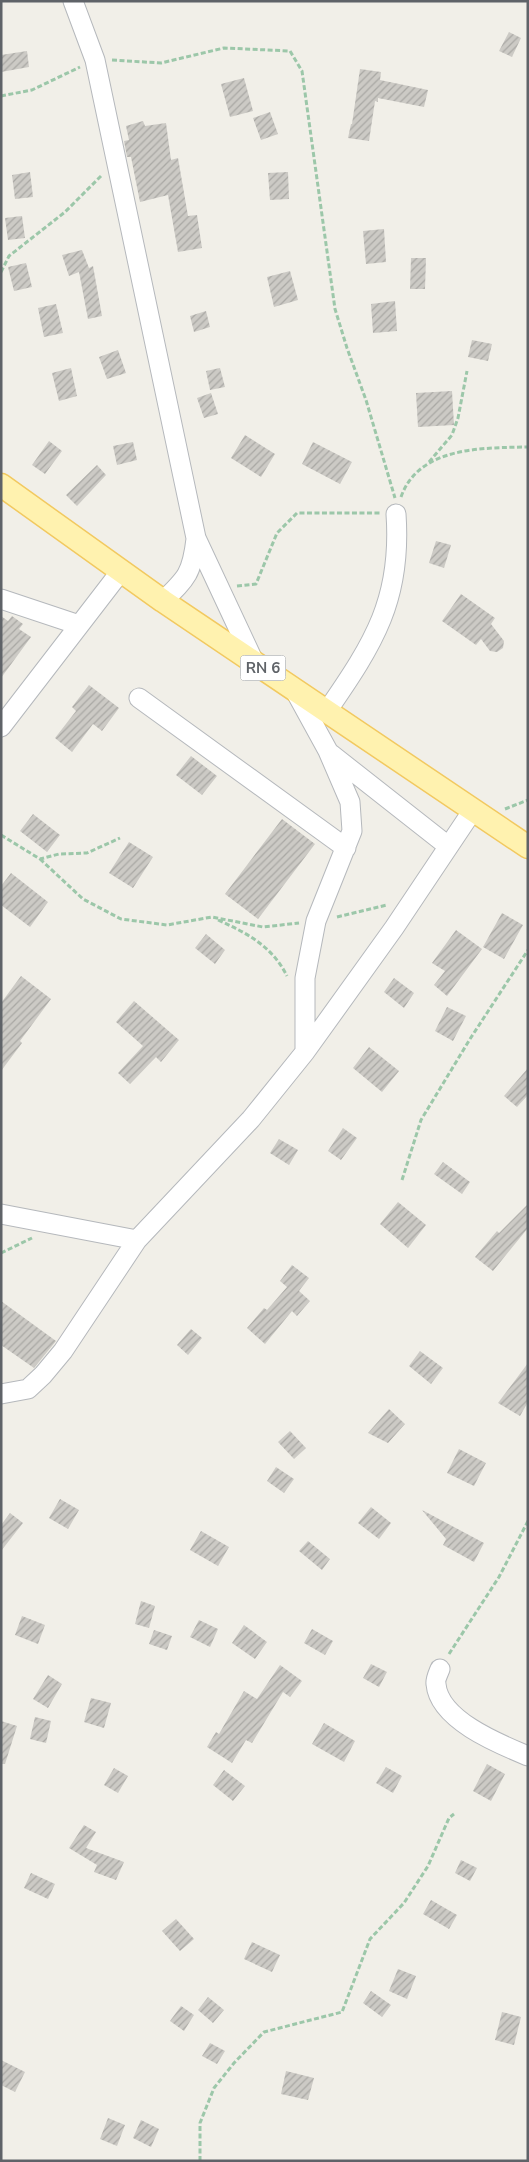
<svg xmlns="http://www.w3.org/2000/svg" width="529" height="2162" viewBox="0 0 529 2162" font-family="'Nunito Sans',sans-serif">
	<defs>
		<pattern id="building-hatch" width="6" height="6" patternUnits="userSpaceOnUse" patternTransform="scale(1.25)"><rect width="6" height="6" fill="#cccac5"/><path d="M-1 1l2-2M0 6l6-6M5 7l2-2" fill="none" stroke="#a9a8a4"/></pattern>
	</defs>
	<rect width="100%" height="100%" fill="#f1efe8"/>
	<path fill="url(#building-hatch)" d="M509 32 521 38 512 57 499 51Z
		M27 51 29 67 1 72V55Z
		M360 69 381 72 380 80 428 90 424 107 378 98V102L375 101 369 141 348 138 351 124H352Z
		M244 78 253 111 230 117 221 84Z
		M270 112 278 134 261 140 253 118Z
		M143 121 145 126 166 123 171 160 178 158 188 216 197 215 202 248 178 252 168 195 140 202 131 157H127L124 141 129 140 126 126Z
		M30 172 33 197 15 199 12 175Z
		M288 172 289 199 270 200 268 173Z
		M22 216 25 238 8 240 5 218Z
		M384 229 386 262 366 264 363 231Z
		M82 250 89 268 93 266 102 316 88 319 79 272 69 276 62 255Z
		M411 258H426L425 289H410Z
		M26 263 32 287 14 291 8 267Z
		M290 271 298 300 274 307 267 277Z
		M395 301 397 331 373 333 371 304Z
		M56 304 63 333 44 337 38 308Z
		M206 311 210 327 194 332 190 316Z
		M472 340 492 344 488 361 468 357Z
		M118 350 126 373 107 379 99 357Z
		M71 368 77 396 59 401 52 373Z
		M220 368 225 387 210 390 206 371Z
		M452 391 454 425 418 427 416 393Z
		M211 393 218 414 204 418 197 398Z
		M245 435 275 454 261 477 231 458Z
		M49 441 62 451 45 474 32 465Z
		M133 442 137 460 117 465 113 446Z
		M313 442 352 462 340 484 302 464Z
		M97 465 106 475 77 506 66 495Z
		M436 541 451 545 444 568 429 563Z
		M461 594 495 618 491 624 504 641 503 648 497 652 490 651 481 639 476 645 442 621Z
		M1 616 8 621 12 616 23 624 19 629 31 637 1 678Z
		M89 685 119 708 102 731 93 724 72 752 55 738 76 711 72 707Z
		M191 756 217 776 202 795 176 775Z
		M33 814 60 835 47 852 20 831Z
		M282 819 315 844 258 919 225 894Z
		M129 842 153 857 133 888 109 873Z
		M11 873 48 902 30 927 1 905V886Z
		M502 913 523 925 504 959 483 947Z
		M456 930 482 949 447 996 434 985 445 971 432 963Z
		M206 934 225 950 215 964 195 948Z
		M21 976 51 999 20 1041 22 1043 1 1071V1003Z
		M394 978 414 993 404 1008 384 992Z
		M134 1001 179 1040 161 1062 156 1057 130 1084 118 1073 143 1046 116 1022Z
		M447 1007 466 1016 453 1041 435 1031Z
		M369 1047 399 1071 382 1092 353 1068Z
		M528 1068V1095L517 1107 504 1096Z
		M343 1128 357 1138 341 1160 328 1151Z
		M279 1139 298 1150 289 1165 270 1153Z
		M443 1162 470 1182 462 1194 434 1174Z
		M398 1202 426 1225 408 1248 380 1224Z
		M528 1204V1228L493 1271 475 1257 497 1231 499 1233Z
		M292 1265 309 1278 299 1291 310 1301 297 1316 292 1311 265 1344 247 1328 264 1308 267 1310 287 1287 280 1281Z
		M1 1301 56 1341 34 1368 1 1345Z
		M191 1329 202 1338 188 1355 177 1345Z
		M420 1351 443 1368 431 1384 409 1366Z
		M528 1363V1402L520 1416 498 1403Z
		M389 1409 405 1424 388 1443 368 1433Z
		M290 1431 306 1448 294 1459 278 1442Z
		M459 1449 486 1463 474 1486 447 1473Z
		M276 1467 294 1479 284 1493 267 1481Z
		M60 1499 79 1510 68 1529 49 1518Z
		M371 1507 391 1523 379 1539 358 1523Z
		M422 1510 484 1543 474 1562 443 1545 446 1539Z
		M10 1513 23 1523 1 1551V1525Z
		M201 1531 229 1547 218 1566 190 1550Z
		M308 1541 330 1559 322 1570 299 1551Z
		M141 1601 155 1606 149 1628 135 1624Z
		M22 1616 45 1625 38 1644 15 1635Z
		M199 1620 218 1629 210 1647 190 1637Z
		M244 1625 267 1642 255 1659 232 1643Z
		M312 1629 333 1641 325 1655 304 1643Z
		M154 1630 172 1636 167 1650 149 1644Z
		M371 1664 387 1672 379 1687 363 1678Z
		M280 1665 302 1681 290 1697 283 1692 252 1743 246 1740 232 1763 207 1747 216 1732 219 1734 244 1691 257 1699Z
		M48 1675 62 1684 48 1708 33 1699Z
		M91 1698 111 1703 104 1728 84 1722Z
		M35 1717 51 1721 46 1743 30 1739Z
		M1 1721 17 1726 5 1764H1Z
		M324 1723 355 1741 344 1762 312 1744Z
		M487 1764 505 1774 491 1801 473 1791Z
		M386 1767 402 1776 393 1793 376 1783Z
		M114 1768 128 1776 118 1793 104 1785Z
		M224 1770 245 1786 233 1801 213 1785Z
		M84 1825 96 1832 86 1848 124 1862 116 1880 94 1872 97 1865 69 1848Z
		M461 1860 477 1868 470 1881 455 1873Z
		M31 1873 55 1884 48 1899 24 1888Z
		M431 1900 457 1915 449 1929 423 1914Z
		M176 1919 194 1939 180 1951 162 1931Z
		M252 1942 280 1955 272 1972 244 1959Z
		M398 1969 416 1976 407 1999 389 1991Z
		M371 1991 391 2005 382 2017 363 2003Z
		M208 1997 224 2010 213 2023 198 2010Z
		M181 2006 194 2015 184 2031 170 2021Z
		M502 2012 521 2017 514 2045 495 2040Z
		M210 2043 225 2051 217 2064 202 2056Z
		M1 2060 25 2072 15 2092 1 2085Z
		M286 2071 314 2078 308 2100 281 2094Z
		M108 2118 125 2125 117 2146 100 2139Z
		M141 2120 159 2129 151 2147 133 2138Z"/>
	<g fill="none" stroke-linecap="round" stroke-linejoin="round">
		<defs>
			<path id="minor" d="M73 1 95 60 196 538 254 662
				M1 599 79 625
				M163 601C187 578 192 573 196 539
				M294 689 328 751 350 802 352 831 316 921 305 978V1052
				M139 698 346 848
				M327 711C374 643 402 599 396 514
				M1 727 121 571
				M331 754 448 846
				M1 1214 137 1240
				M1 1394 28 1389 43 1375 63 1351 137 1240 251 1119 305 1052 394 928 473 810
				M440 1669C438 1674 435 1680 436 1684 439 1720 499 1744 528 1756"/>
			<path id="major" d="M1 485 163 601 528 847"/>
		</defs>
		<use href="#minor" stroke="#b5b8bc" stroke-width="21"/>
		<use href="#major" stroke="#f2c960" stroke-width="25"/>
		<path stroke="#9cc7a9" stroke-width="3" stroke-dasharray="5 2.5" stroke-linecap="butt" d="M112 60 161 63 224 48 290 51 302 71 335 309 347 348 366 400 395 498
			M1 96 32 90 80 67
			M1 272 9 256 65 212 102 175
			M429 462 452 435 458 418 467 371
			M401 497C419 446 483 448 528 447
			M237 586 256 584 277 533 297 513H380
			M505 809 528 800
			M1 835 40 859 59 854 87 853 120 838
			M40 859 83 899 121 919 167 925 212 917 263 927 299 923
			M337 917 387 905
			M218 920C247 933 272 946 287 976
			M402 1180 421 1120 470 1039 528 950
			M1 1253 32 1238
			M449 1654 499 1577 528 1521
			M200 2161V2123L214 2088 234 2063 264 2032 342 2012 370 1939 404 1903 428 1866 449 1818 454 1814"/>
		<use href="#minor" stroke="#fff" stroke-width="19"/>
		<use href="#major" stroke="#fff2af" stroke-width="22"/>
	</g>
	<g text-anchor="middle" dominant-baseline="central" stroke-width="4" stroke-linejoin="round" paint-order="stroke">
		<rect fill="#fff" stroke="#8f9295" stroke-width="1" x="240.5" y="655.5" width="45" height="25" rx="4"/>
		<g font-size="15" font-weight="bold" fill="#5f6368">
			<text x="263" y="668">RN 6</text>
		</g>
	</g>
	<rect width="529" height="2162" fill="none" stroke="#5f6368" stroke-width="5"/>
</svg>
